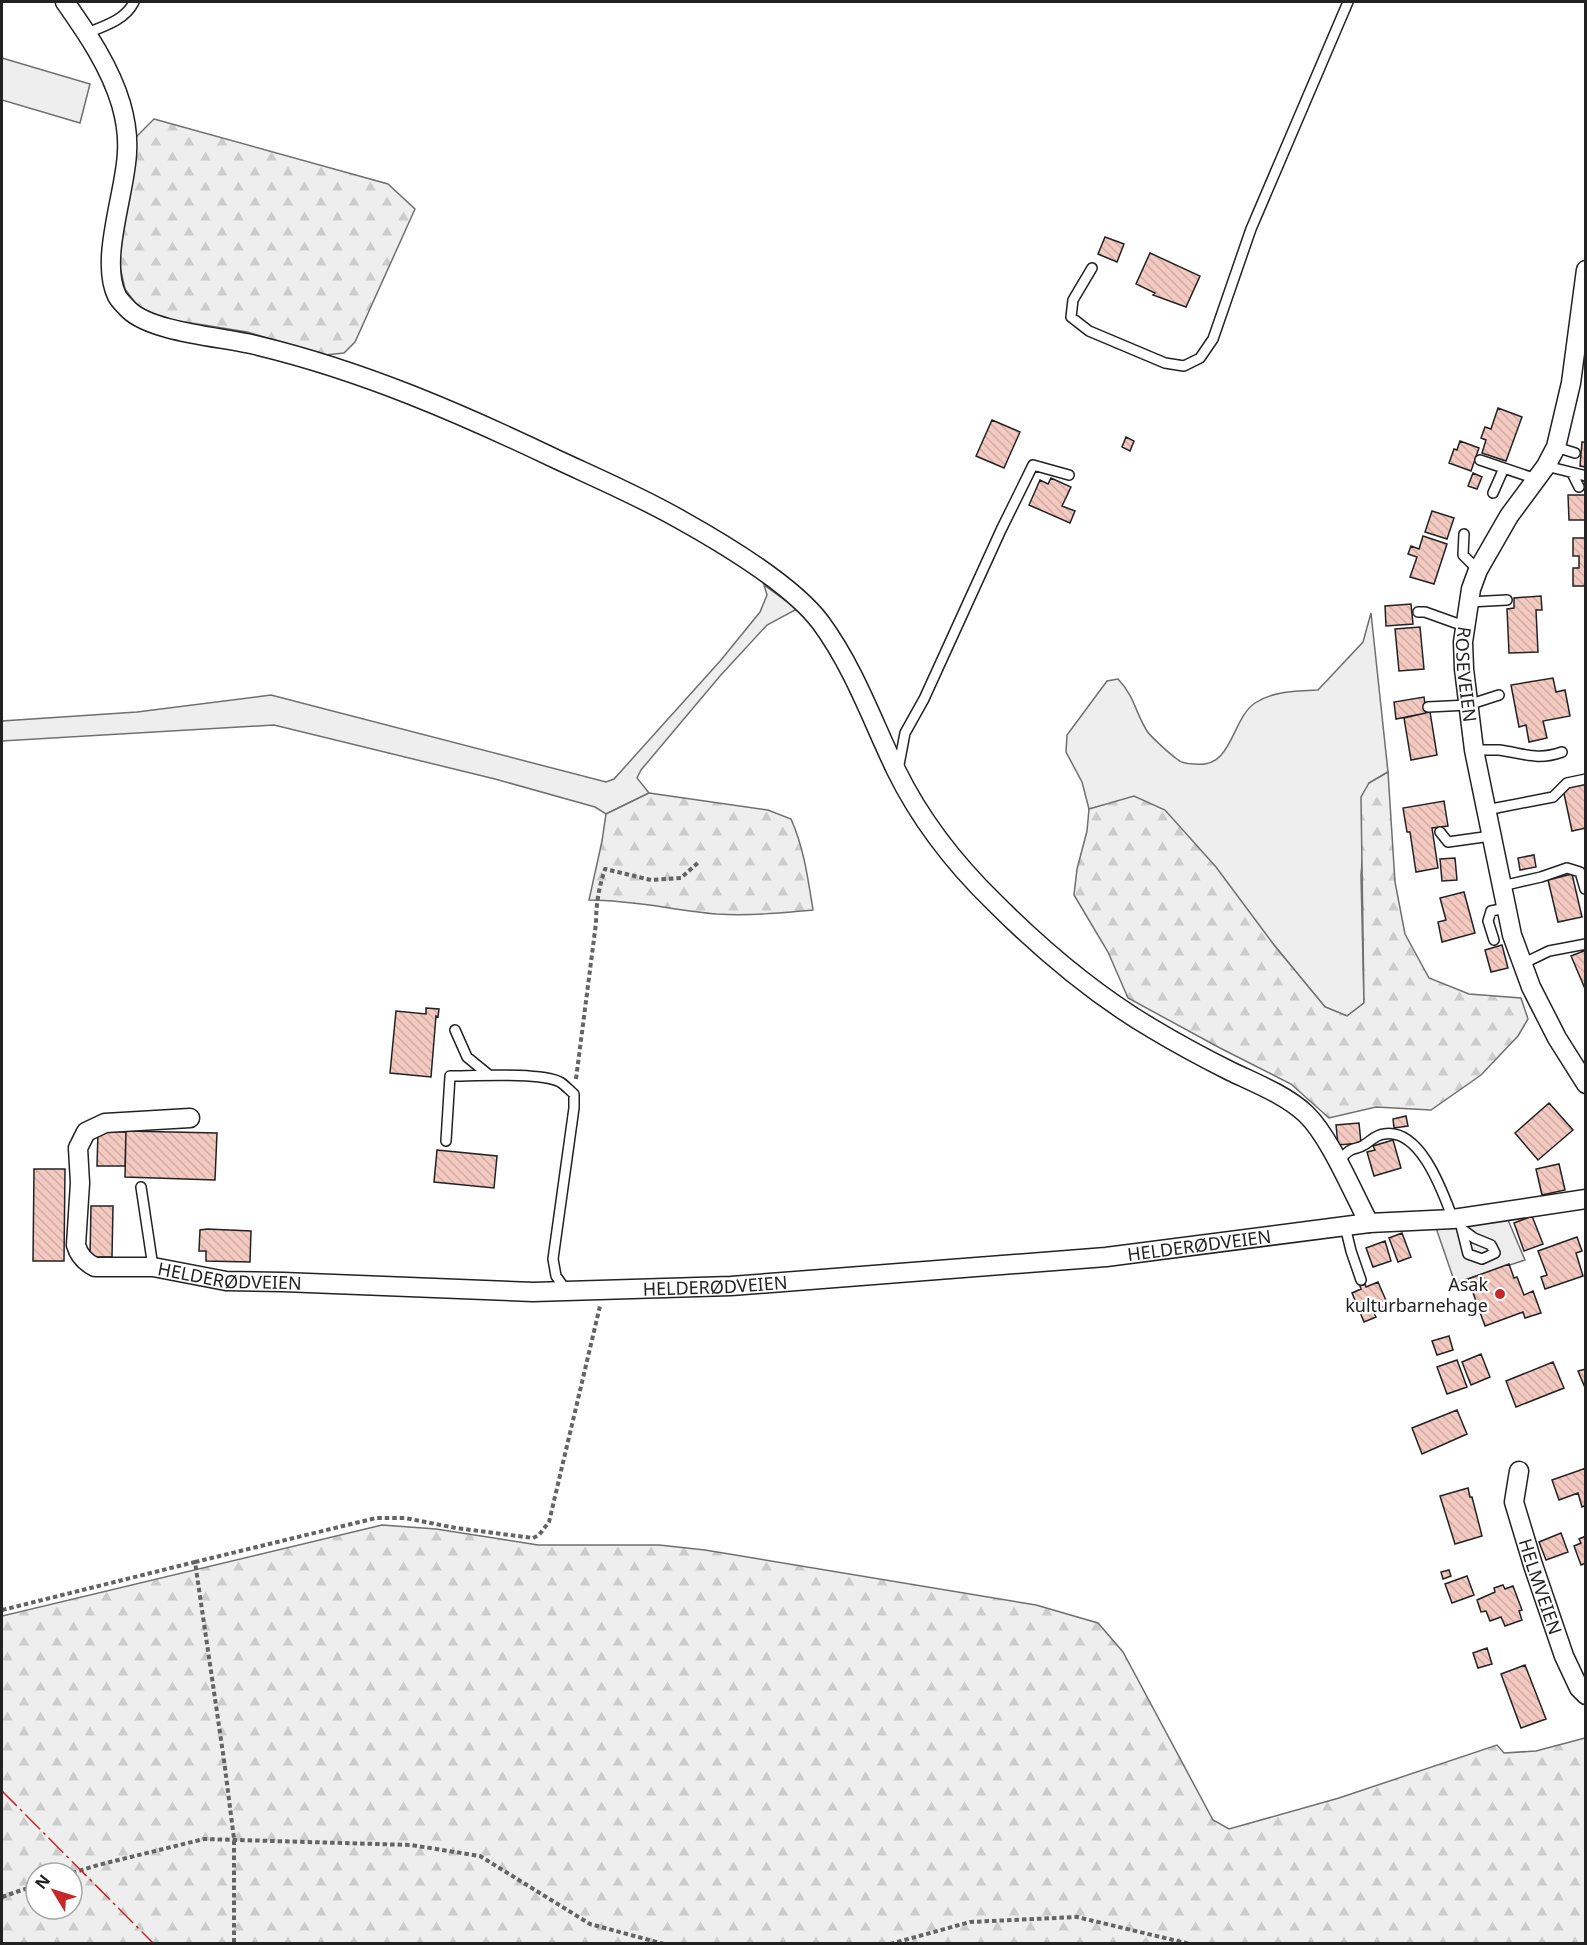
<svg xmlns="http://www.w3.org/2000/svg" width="1587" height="1945" viewBox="0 0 1587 1945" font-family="'Noto Sans',sans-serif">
	<defs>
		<pattern id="forest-firs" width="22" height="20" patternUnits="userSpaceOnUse" patternTransform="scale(1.5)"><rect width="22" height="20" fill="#eee"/><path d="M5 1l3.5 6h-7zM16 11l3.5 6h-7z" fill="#ccc"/></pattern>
		<pattern id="building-back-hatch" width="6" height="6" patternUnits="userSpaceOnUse" patternTransform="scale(1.5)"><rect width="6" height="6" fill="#f3c9c0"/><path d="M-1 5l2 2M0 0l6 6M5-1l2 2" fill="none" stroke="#d0aca5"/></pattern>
	</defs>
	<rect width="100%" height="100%" fill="#fff"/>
	<path fill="#eee" stroke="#6f6f6f" stroke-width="1.5" d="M2 58 90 84 80 123 2 100Z
		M764 585 797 609 767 625 720 676 641 770 637 778 649 793 606 814 595 807 495 779 274 725 2 741V721L137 712 271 695 606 782 614 779 721 660 760 612 767 595Z
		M1371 613 1388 772 1369 783 1361 875 1364 1003 1347 1016 1325 1007 1274 945 1104 805 1089 809 1082 782 1066 752 1067 735 1107 681 1118 679C1135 697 1135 712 1147 731 1150 736 1171 755 1177 759 1181 763 1189 764 1195 764 1233 769 1231 719 1255 703 1273 691 1297 691 1318 690L1363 642Z"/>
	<path fill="url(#forest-firs)" stroke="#6f6f6f" stroke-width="1.5" fill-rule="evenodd" d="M154 119 388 184 415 209 355 342 344 353 325 355 247 332 154 317 141 311 125 289 119 262 136 137Z
		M1388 772 1395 882 1405 934 1429 978 1469 994 1521 998 1528 1019 1518 1036 1481 1075 1431 1110 1376 1107 1329 1118 1291 1084 1220 1048 1128 998 1108 952 1074 895 1077 869 1087 831 1089 809 1134 796 1165 810 1216 867 1274 945 1325 1007 1347 1016 1364 1003 1361 797 1369 783Z
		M649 793 768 810 791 819C804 848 808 879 813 910 781 913 749 916 717 914 673 910 633 900 589 900L602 841 606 814Z
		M382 1525 436 1529 538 1545H659L705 1550 1036 1605 1098 1623 1123 1652 1213 1820 1229 1829 1339 1798 1497 1745 1504 1753 1536 1751 1585 1738V1943H2V1616ZM36 1873H72V1909H36Z"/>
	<path fill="#ededed" stroke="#6f6f6f" stroke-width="1.5" d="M1508 1220 1525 1260 1455 1283 1436 1228Z"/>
	<path fill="url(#building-back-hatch)" stroke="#222" stroke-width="1.5" d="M1105 237 1124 244 1117 262 1098 254Z
		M1150 253 1200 276 1186 307 1153 295 1155 293 1136 284Z
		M1498 408 1522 417 1506 461 1482 453 1486 440 1481 438 1485 427 1491 429Z
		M992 420 1020 432 1004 468 976 456Z
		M1126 437 1134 441 1130 451 1122 447Z
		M1460 441 1479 448 1471 471 1449 463 1454 449 1457 450Z
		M1582 442H1586V467L1580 466Z
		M1473 473 1482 477 1477 489 1468 486Z
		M1051 478 1071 487 1062 506 1075 511 1070 523 1029 505 1040 480 1048 484Z
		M1568 495H1586V520H1569Z
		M1432 511 1454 518 1447 539 1425 532Z
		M1423 536 1447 544 1434 584 1410 577 1417 557 1408 554 1411 546 1419 549Z
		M1573 538H1586V586H1573V568H1579V556H1573Z
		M1541 596 1542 610H1536L1538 652 1509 653 1507 609 1514 608V598Z
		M1411 604 1413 624 1386 626 1385 606Z
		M1420 627 1424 669 1399 671 1395 629Z
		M1553 678 1556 692 1565 690 1570 716 1543 721 1547 738 1529 742 1526 725 1519 727 1511 685Z
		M1424 697 1426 713 1396 719 1394 702Z
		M1430 712 1437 755 1411 760 1404 718Z
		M1586 784V828L1572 831 1563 789Z
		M1444 801 1448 826 1432 828 1438 868 1416 872 1410 832H1407L1403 808Z
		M1534 855 1536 867 1520 870 1518 858Z
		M1455 858 1457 880 1442 881 1440 859Z
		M1572 874 1582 917 1558 922 1548 880Z
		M1464 892 1475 933 1442 942 1438 922 1446 920 1440 898Z
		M1502 945 1508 968 1491 972 1485 950Z
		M1586 950V991L1571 956Z
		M426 1008 439 1009 438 1017 436 1016 431 1077 390 1073 396 1011 426 1014Z
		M1549 1103 1573 1130 1538 1160 1515 1133Z
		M1406 1116 1408 1126 1394 1128 1393 1119Z
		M1359 1123 1361 1143 1338 1145 1336 1125Z
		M98 1131 126 1132 125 1166H97Z
		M126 1131 217 1133 215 1180 125 1177Z
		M1393 1140 1401 1168 1374 1176 1367 1152 1375 1150 1373 1146Z
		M437 1150 497 1156 494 1188 434 1182Z
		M1559 1164 1565 1190 1542 1195 1536 1169Z
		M34 1169H65L64 1261H33Z
		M91 1206H113L112 1257H90Z
		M1532 1216 1543 1244 1524 1251 1514 1223Z
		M207 1229 251 1231 250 1262 206 1261V1251H199L200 1230Z
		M1402 1233 1411 1257 1398 1262 1389 1238Z
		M1577 1237 1582 1251 1576 1253 1583 1276 1545 1289 1541 1277 1547 1275 1538 1251Z
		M1385 1241 1391 1261 1373 1267 1366 1248Z
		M1509 1264 1514 1278 1517 1277 1524 1295 1533 1291 1541 1313 1525 1318 1523 1312 1485 1326 1468 1279Z
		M1378 1282 1388 1305 1373 1311 1376 1317 1364 1322 1352 1293 1361 1289 1360 1286 1365 1284 1366 1287Z
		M1449 1336 1453 1350 1437 1355 1432 1341Z
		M1481 1354 1490 1377 1471 1385 1462 1362Z
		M1457 1360 1467 1387 1447 1394 1437 1367Z
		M1553 1362 1564 1388 1516 1407 1506 1381Z
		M1586 1369V1390L1578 1371Z
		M1457 1410 1467 1434 1422 1454 1412 1428Z
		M1586 1468V1505L1582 1507 1578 1493 1559 1500 1552 1480Z
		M1468 1488 1470 1497H1472L1482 1536 1455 1544 1440 1496Z
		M1561 1533 1568 1552 1546 1560 1539 1542Z
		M1586 1536V1563L1581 1565 1574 1546 1581 1543 1579 1539Z
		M1449 1570 1451 1576 1443 1579 1441 1572Z
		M1467 1576 1474 1595 1452 1603 1445 1584Z
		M1503 1585 1505 1589 1513 1586 1522 1610 1519 1611 1522 1620 1505 1626 1501 1617 1490 1621 1486 1611 1481 1612 1477 1600 1495 1592 1494 1588Z
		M1487 1648 1492 1664 1478 1668 1473 1653Z
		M1525 1665 1546 1719 1521 1728 1501 1674Z"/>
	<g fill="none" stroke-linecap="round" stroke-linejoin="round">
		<defs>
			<path id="service" d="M87 33C105 26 125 20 134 2
				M1092 268 1073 300 1071 317 1089 331 1165 363 1184 366 1200 358 1213 339 1251 229 1348 2
				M1556 447 1575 453
				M1480 460 1536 479
				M1546 466 1586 476
				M1572 473 1579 487
				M1493 493 1504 468
				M1464 534 1463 555 1478 570
				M1469 602 1507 600
				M1418 612H1425L1464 626
				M1428 707 1468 705 1499 695
				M1474 750C1482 750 1491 750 1499 750 1523 753 1537 761 1562 752
				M898 770 905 733 924 699 1001 530 1033 465 1069 475
				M1486 810 1553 797 1567 783 1586 779
				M1440 832 1448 842 1491 836
				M1502 886 1541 877 1567 868 1580 872 1585 889
				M1494 940 1488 921 1491 911 1506 908
				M1522 964 1549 951 1586 944
				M455 1030 467 1057 489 1075
				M446 1141 450 1076C474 1076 540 1072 560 1082 565 1085 570 1091 574 1094V1108L553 1259 556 1276 566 1290
				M1338 1163C1341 1159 1346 1152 1351 1150 1355 1148 1360 1148 1364 1145 1371 1141 1375 1135 1384 1134 1421 1128 1443 1193 1453 1219
				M141 1187 153 1267
				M1459 1218 1468 1254 1482 1259 1495 1253 1491 1245 1474 1238 1462 1229
				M1345 1226 1351 1251 1361 1280"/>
			<g id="minor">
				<path d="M65 2C87 33 110 67 121 104 125 118 128 137 127 152 126 191 99 260 117 296 119 300 126 307 129 310 153 333 225 337 259 346 363 371 462 414 558 460 599 479 641 497 681 520 724 544 792 584 821 623 854 668 872 720 896 770 920 819 955 864 994 902 1042 950 1095 995 1153 1029 1178 1044 1204 1058 1230 1071 1255 1083 1286 1095 1306 1114 1330 1137 1353 1193 1369 1223"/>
				<path id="s1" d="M1586 270 1571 383 1556 447 1546 466 1509 516 1478 570 1471 589 1463 642 1464 669 1474 750 1512 935 1531 987 1557 1038 1586 1084"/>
				<path id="s2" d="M190 1118 105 1123 86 1132 78 1148 80 1183 76 1245C79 1256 85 1262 95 1267H153L226 1281 283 1282 533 1292 731 1286 1106 1257 1369 1223 1453 1219 1586 1199"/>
				<path id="s3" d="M1519 1471 1514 1502 1533 1565 1564 1656 1579 1688 1586 1695"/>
			</g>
		</defs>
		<use href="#service" stroke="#222" stroke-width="12"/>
		<use href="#minor" stroke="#222" stroke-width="21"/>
		<path stroke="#646464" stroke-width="4" stroke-dasharray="4.5 3" stroke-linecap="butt" d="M576 1079 596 923C596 904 599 887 605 869L651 880 681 878 700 861
			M195 1562 376 1518H405L456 1528 533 1538 539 1535 549 1522 600 1306
			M2 1610 195 1562 224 1760 234 1839V1944
			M72 1873 98 1865 204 1839 411 1845 480 1856 590 1924 664 1944
			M2 1897 36 1885
			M890 1944 970 1922 1077 1917 1190 1944"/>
		<use href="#service" stroke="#fff" stroke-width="9"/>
		<use href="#minor" stroke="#fff" stroke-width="18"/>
		<path stroke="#c62828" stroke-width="1.5" stroke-dasharray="21 4.5 3 4.5" stroke-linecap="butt" d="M2 1791 154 1944"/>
	</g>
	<circle fill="#c62828" stroke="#fff" stroke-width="2" cx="1500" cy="1294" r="6"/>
	<g text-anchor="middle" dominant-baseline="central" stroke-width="4.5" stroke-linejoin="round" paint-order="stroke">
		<g font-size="18" fill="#222" stroke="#fff">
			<text stroke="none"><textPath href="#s1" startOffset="432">ROSEVEIEN</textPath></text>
			<text stroke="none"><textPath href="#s2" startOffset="1359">HELDERØDVEIEN</textPath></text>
			<text stroke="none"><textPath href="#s2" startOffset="387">HELDERØDVEIEN</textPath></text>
			<text stroke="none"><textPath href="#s2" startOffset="873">HELDERØDVEIEN</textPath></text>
			<text stroke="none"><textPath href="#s3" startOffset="120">HELMVEIEN</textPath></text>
		</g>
		<g font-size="18" fill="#222" stroke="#fff" text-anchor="end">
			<text x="1488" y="1284">Asak<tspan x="1488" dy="21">kulturbarnehage</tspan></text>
		</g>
	</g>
	<rect width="1587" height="1945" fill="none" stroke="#222222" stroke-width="6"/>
	<g transform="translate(54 1891) rotate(308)"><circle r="28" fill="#ffffff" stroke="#a7a7a7" stroke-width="1.5"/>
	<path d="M0-4.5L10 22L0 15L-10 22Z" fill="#c62828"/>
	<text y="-9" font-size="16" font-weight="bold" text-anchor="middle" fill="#222222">N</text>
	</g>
</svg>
